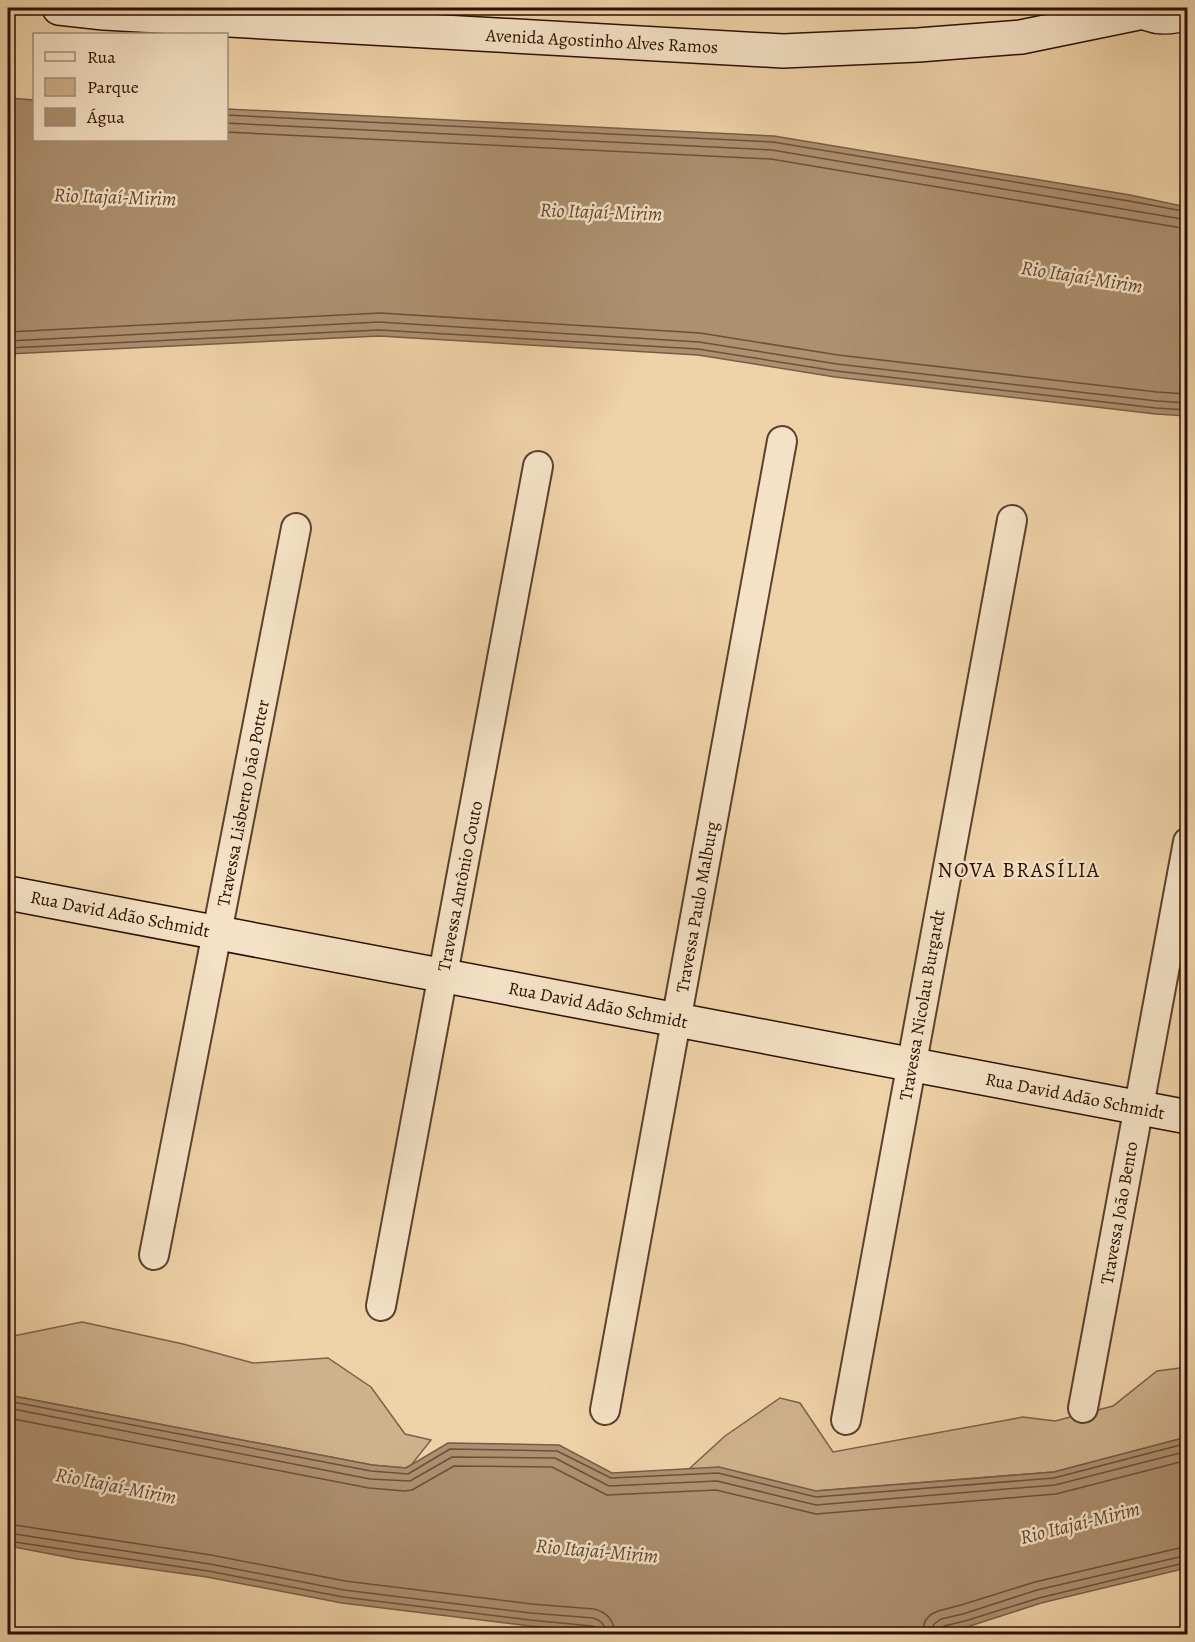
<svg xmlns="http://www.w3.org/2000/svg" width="1195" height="1642" viewBox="0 0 1195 1642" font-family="Alegreya,serif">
	<rect width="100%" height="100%" fill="#efd3a8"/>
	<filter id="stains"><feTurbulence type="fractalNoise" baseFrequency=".00333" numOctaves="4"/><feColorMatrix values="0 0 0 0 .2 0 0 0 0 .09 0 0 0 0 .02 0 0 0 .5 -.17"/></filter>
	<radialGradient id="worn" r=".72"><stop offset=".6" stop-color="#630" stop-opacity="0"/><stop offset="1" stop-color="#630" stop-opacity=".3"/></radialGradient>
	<path fill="#ceb28c" stroke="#7c6048" stroke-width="1.5" d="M82 1322 183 1344 253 1363 328 1358 371 1387 405 1434 431 1440 412 1464 406 1468 372 1465 8 1395V1337Z
		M1187 1367V1437L1054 1472 815 1491 690 1468 725 1436 780 1398 800 1403 833 1452 1023 1417 1055 1421 1113 1406 1157 1371Z"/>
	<path fill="#ac9070" stroke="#785c45" stroke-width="1.5" d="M8 98 34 100V140H226L227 109 774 136 1130 195 1187 207V416L1156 414 835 377 698 355 379 336 8 354Z
		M8 1395 372 1465 406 1468 448 1443 559 1445 612 1473 719 1467 816 1491 1054 1472 1187 1437V1568L1041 1603 967 1627 927 1634H627L530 1626 342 1603 207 1577 77 1559 8 1546Z"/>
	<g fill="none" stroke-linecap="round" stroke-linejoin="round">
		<path stroke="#6c503a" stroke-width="1.5" d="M226 115 773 142 1129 201 1188 212
			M226 123 772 150 1188 220
			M226 132 771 159 1188 229
			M8 332 380 313 700 333 838 355 1157 392 1188 394
			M8 341 379 322 699 342 837 364 1157 401 1188 403
			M8 348 379 330 698 349 836 371 1156 408 1188 410
			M8 1401 371 1471 408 1474 450 1449 557 1451 611 1478 718 1473 816 1497 1054 1478 1188 1443
			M8 1408 370 1479 410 1481 452 1457 555 1458 609 1486 717 1481 816 1505 1055 1485 1188 1451
			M8 1418 369 1488 405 1491 412 1490 454 1466 552 1467 607 1495 716 1490 816 1514 1056 1494 1188 1460
			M8 1524 211 1555 345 1581 532 1604 594 1609C607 1612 614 1621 615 1634
			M8 1533 210 1564 344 1590 531 1613 593 1618C601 1620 606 1626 606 1634
			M8 1541 208 1571 343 1597 530 1620 592 1626 597 1628 598 1634
			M922 1634 925 1621 930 1615 938 1611 961 1605 1035 1582 1188 1546
			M931 1634 934 1624 941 1619 963 1614 1037 1590 1188 1555
			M939 1634 940 1629 944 1626 965 1621 1039 1598 1188 1562"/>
		<defs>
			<path id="minor" d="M154 1255 296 528
				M381 1306 538 466
				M1083 1408 1188 842
				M605 1410 782 441
				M846 1420 1012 520"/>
			<path id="secondary" d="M59 8 104 13 783 51 918 45 1021 37 1143 12
				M1137 8C1152 19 1170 19 1188 12
				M8 893 1188 1117"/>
		</defs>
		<use href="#minor" stroke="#5c402d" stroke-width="32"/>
		<use href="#secondary" stroke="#2b0f04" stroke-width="36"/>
		<use href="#minor" stroke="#f5e2c6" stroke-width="28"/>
		<use href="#secondary" stroke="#f5e2c6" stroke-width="33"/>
	</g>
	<g text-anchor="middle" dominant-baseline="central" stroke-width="5" stroke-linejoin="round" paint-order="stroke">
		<g font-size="18" fill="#2b0f04" stroke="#f5e2c6">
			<text transform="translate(602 41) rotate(3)">Avenida Agostinho Alves Ramos</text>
			<text transform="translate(243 803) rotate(-79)">Travessa Lisberto João Potter</text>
			<text transform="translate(460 886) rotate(-79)">Travessa Antônio Couto</text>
			<text transform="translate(697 907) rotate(-80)">Travessa Paulo Malburg</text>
			<text transform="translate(120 914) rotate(11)">Rua David Adão Schmidt</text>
			<text transform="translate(598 1005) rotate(11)">Rua David Adão Schmidt</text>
			<text transform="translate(922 1005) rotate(-80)">Travessa Nicolau Burgardt</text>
			<text transform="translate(1075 1096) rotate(11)">Rua David Adão Schmidt</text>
			<text transform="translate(1119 1213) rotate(-80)">Travessa João Bento</text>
		</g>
		<g font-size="20" font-style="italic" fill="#5f432f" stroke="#f5e2c6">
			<text transform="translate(115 197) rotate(2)">Rio Itajaí-Mirim</text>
			<text transform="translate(601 212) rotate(2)">Rio Itajaí-Mirim</text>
			<text transform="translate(1082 277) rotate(9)">Rio Itajaí-Mirim</text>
			<text transform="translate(116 1486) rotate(11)">Rio Itajaí-Mirim</text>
			<text transform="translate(1080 1523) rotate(-14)">Rio Itajaí-Mirim</text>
			<text transform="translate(597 1551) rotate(5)">Rio Itajaí-Mirim</text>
		</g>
		<g font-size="21" letter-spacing="1.5" fill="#2b0f04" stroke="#f5e2c6">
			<text x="1019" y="870">NOVA BRASÍLIA</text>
		</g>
	</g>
	<rect width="1195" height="1642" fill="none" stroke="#efd3a8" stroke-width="30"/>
	<rect x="9" y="9" width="1177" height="1624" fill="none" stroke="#2b0f04" stroke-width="3"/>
	<rect x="15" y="15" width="1165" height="1612" fill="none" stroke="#2b0f04" stroke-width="1.5"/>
	<rect x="33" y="33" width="195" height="108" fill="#f5e2c6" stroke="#a48e78" stroke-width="1.5"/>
	<rect x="45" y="52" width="30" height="9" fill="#f5e2c6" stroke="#a48e78" stroke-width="1.5"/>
	<text x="87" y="63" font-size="18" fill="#2b0f04">Rua</text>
	<rect x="45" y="78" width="30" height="18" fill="#ceb28c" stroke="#a48e78" stroke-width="1.5"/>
	<text x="87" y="93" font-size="18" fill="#2b0f04">Parque</text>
	<rect x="45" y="108" width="30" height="18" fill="#ac9070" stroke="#a48e78" stroke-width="1.5"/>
	<text x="87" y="123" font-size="18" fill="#2b0f04">Água</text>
	<rect width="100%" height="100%" filter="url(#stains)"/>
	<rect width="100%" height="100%" fill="url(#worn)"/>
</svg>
